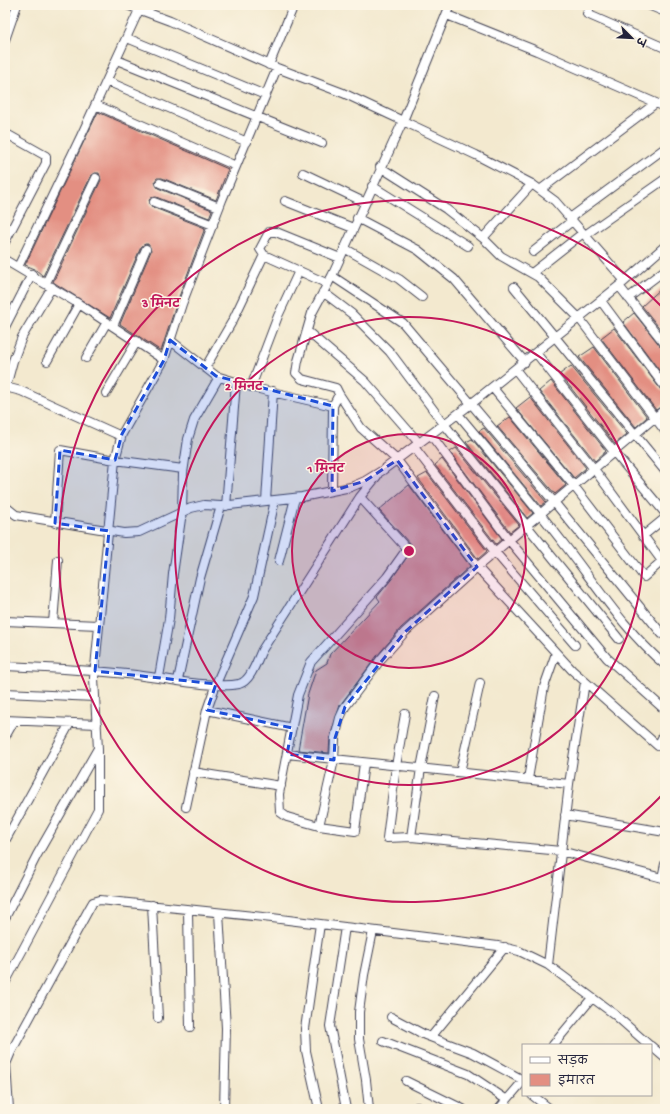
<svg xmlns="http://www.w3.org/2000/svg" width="670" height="1114" viewBox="0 0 670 1114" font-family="'Gochi Hand','Playpen Sans Deva',sans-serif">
	<rect width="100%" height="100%" fill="#fcf5e5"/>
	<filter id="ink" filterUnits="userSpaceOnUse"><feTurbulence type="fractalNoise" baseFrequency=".025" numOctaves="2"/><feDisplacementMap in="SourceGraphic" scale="8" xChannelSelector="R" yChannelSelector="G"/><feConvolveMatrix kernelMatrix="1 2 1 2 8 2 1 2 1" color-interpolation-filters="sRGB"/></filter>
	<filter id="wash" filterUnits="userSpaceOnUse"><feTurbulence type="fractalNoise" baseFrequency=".012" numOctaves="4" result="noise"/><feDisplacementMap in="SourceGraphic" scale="16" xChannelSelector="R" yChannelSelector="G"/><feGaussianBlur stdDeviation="0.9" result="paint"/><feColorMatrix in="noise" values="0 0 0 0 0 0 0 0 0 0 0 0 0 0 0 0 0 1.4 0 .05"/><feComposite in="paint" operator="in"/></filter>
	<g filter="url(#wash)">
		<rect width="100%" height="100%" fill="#f3e9cf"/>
		<g id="blocks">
			<path fill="#e38f82" d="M98 112 228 169 216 200 162 178H157L155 181 158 188 212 210 209 218 156 197 151 198 149 200 152 207 205 228 177 302 161 351 120 324 151 251 148 244H145L141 247 110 318 53 282 101 180 99 173H95L91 176 43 276 35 269 25 265Z
				M665 285V335L642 306Z
				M634 313 661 347 665 349V378L623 322Z
				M614 328 661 390 665 392V404L656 410 601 338Z
				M594 347 647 417 636 427 579 357Z
				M571 366 627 434 615 444 560 374Z
				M551 381 606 451 595 461 539 391Z
				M530 397 586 468 574 478 516 408Z
				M510 417 566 485 555 494 497 426Z
				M484 428 546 502 541 506 479 431Z
				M472 439 533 513 527 518 466 442Z
				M456 448 519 525 510 532 450 452Z
				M442 459 502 539 496 544 435 465Z
				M427 473 487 551 478 559 418 478Z
				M409 485 470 566 401 628 377 656 340 705 330 737 329 753 298 750 308 694 316 670 327 663 330 654 380 601 377 597 391 580 412 550 411 545 379 510Z"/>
		</g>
	</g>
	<g filter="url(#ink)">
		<use href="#blocks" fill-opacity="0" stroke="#414051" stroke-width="1"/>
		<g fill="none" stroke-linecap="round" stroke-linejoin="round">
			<defs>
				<path id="minor" d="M127 5 170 21 277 68 343 93 403 121 332 276 312 313 298 361 296 373 302 379 336 388 339 394 333 406 332 491
					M450 5 403 121 476 155 532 184 555 201 625 281
					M591 5 587 14 665 48
					M648 5 665 12
					M447 15 537 51 665 107
					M127 38 265 95
					M5 40 17 5
					M117 60 322 143
					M269 65 294 5
					M107 81 247 142
					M96 105 236 166
					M5 133 46 156V163L5 242
					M380 167 446 209 483 238 501 256 538 277 579 318 665 431
					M303 173 364 202
					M160 183 219 207
					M372 186 468 246
					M540 190 656 103
					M285 201 353 228
					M154 202 213 225
					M357 218 418 250 454 279 525 362
					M570 218 665 148
					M585 235 665 179
					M483 238 532 184
					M344 248 399 279 422 297
					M533 252 572 221
					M5 260 79 304 164 360
					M18 267 81 136 139 10
					M532 273 583 233
					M332 276 403 323 554 502 662 634
					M46 283 96 178
					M328 284 264 255 260 249 269 232H276L340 258
					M619 286 665 344
					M514 287 665 471
					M323 292 352 314 390 352 444 424 619 639
					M628 298 665 270
					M601 301 665 387
					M113 326 146 249
					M5 327 32 274
					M307 331 365 381 419 443
					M170 340 216 376 259 389 333 406
					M536 353 614 452 665 513
					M86 358 107 322
					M47 361 79 304
					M205 368 233 320 264 255
					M515 369 594 469 662 561 665 559
					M5 387 21 391 121 436
					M6 387 13 361 22 337 52 287
					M251 387 278 316 299 271
					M492 387 574 486 644 577 662 561
					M106 393 137 341
					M339 394 361 428 397 460 477 567 572 670 658 746 665 732
					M458 414C494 457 530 500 564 544 596 585 625 631 665 665
					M431 435 509 540 607 658 665 710
					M414 447 495 552 575 645
					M266 501 273 391
					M5 506 16 515 124 533 139 532 191 508 204 505 221 506 302 497 351 487 365 481 383 470 471 404 625 281 665 246
					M226 506 236 383
					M55 523 60 450 115 460 183 469
					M643 536 665 518
					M279 561 295 498
					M5 621 98 625
					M53 623 58 560
					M5 666C49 668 92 670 136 675 161 678 216 689 239 684 251 681 257 660 262 650L360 497 377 476
					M159 677 169 619 173 574 182 512 183 473 188 439 194 420 219 377
					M178 680 200 578 221 506
					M5 693 95 697
					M207 710 292 728
					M405 714 396 766 387 838 411 837 561 851 662 878 665 864
					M5 720 97 724
					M5 737 14 721
					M287 754 569 784 548 965 614 1014 649 1045
					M364 763 355 831 319 826 334 760 335 738 340 718 345 707 381 659 405 632 477 567 665 409
					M193 772 281 786
					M460 772 480 683
					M528 779 544 687 556 653
					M569 784 585 682
					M186 807 207 710 216 684 254 596 275 500
					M565 815 665 832
					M319 826 287 817 280 812 279 794 298 695 311 662 387 577 407 549 360 497
					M411 837 421 768 435 696
					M5 841 70 723
					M152 905 158 1018
					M188 910 190 1027
					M219 913 226 1028 224 1109
					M5 918 37 855 97 750
					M345 927 330 1026 346 1109
					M5 983 98 809V749L94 678 115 460 122 434 164 360 182 304 222 200 277 68
					M391 1017 425 1035 473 1053 523 1080
					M431 1037 505 947
					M383 1041 468 1074 507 1100
					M553 1045 592 998
					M651 1046 665 1058
					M406 1081 463 1109
					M532 1095 550 1109
					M417 1107 419 1109
					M9 1109 6 1064 11 1052 89 909 93 902 100 900 272 918 498 946 519 951 548 965
					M319 1109 306 1051 305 1029 320 924
					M369 1109 366 1080 359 1039V1012L364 975 373 931
					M499 1109 523 1081"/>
			</defs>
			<use href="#minor" stroke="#414051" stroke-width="10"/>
			<use href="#minor" stroke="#fff" stroke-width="8"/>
		</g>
	</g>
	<path fill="#1d4ed8" fill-opacity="0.2" stroke="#1d4ed8" stroke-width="3" stroke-dasharray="8 5" stroke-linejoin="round" d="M170 340 216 376 333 406 332 491 365 481 397 460 477 567 405 632 345 707 335 738 334 760 287 754 292 728 207 710 216 684 95 671 109 531 55 523 60 450 115 460 122 434 164 360Z"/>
	<circle cx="409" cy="551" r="117" fill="#c2185b" fill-opacity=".12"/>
	<g fill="none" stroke="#c2185b" stroke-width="2">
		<circle cx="409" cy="551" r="117"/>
		<circle cx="409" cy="551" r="234"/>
		<path d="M664 793A351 351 0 1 1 664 309"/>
	</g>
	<circle cx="409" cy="551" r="6" fill="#c2185b" stroke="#fcf5e5" stroke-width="2"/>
	<g font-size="12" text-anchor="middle" font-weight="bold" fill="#c2185b" stroke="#fcf5e5" stroke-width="3" stroke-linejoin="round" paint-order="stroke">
		<text x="161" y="307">3 मिनट</text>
		<text x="244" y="390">2 मिनट</text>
		<text x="326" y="472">1 मिनट</text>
	</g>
	<rect width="670" height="1114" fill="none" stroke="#fcf5e5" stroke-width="20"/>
	<rect x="522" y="1044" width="130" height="52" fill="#fcf5e5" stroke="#a5a1a1"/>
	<rect x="530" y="1057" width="20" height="6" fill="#ffffff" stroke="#a5a1a1"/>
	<text x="558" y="1064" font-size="12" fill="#22223b">सड़क</text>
	<rect x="530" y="1074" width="20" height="12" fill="#e38f82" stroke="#a5a1a1"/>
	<text x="558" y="1084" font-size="12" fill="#22223b">इमारत</text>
	<g transform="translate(632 38) rotate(114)" stroke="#fcf5e5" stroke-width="3" paint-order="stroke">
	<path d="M0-3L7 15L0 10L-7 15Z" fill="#22223b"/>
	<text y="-6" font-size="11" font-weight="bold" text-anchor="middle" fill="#22223b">उ</text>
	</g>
</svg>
